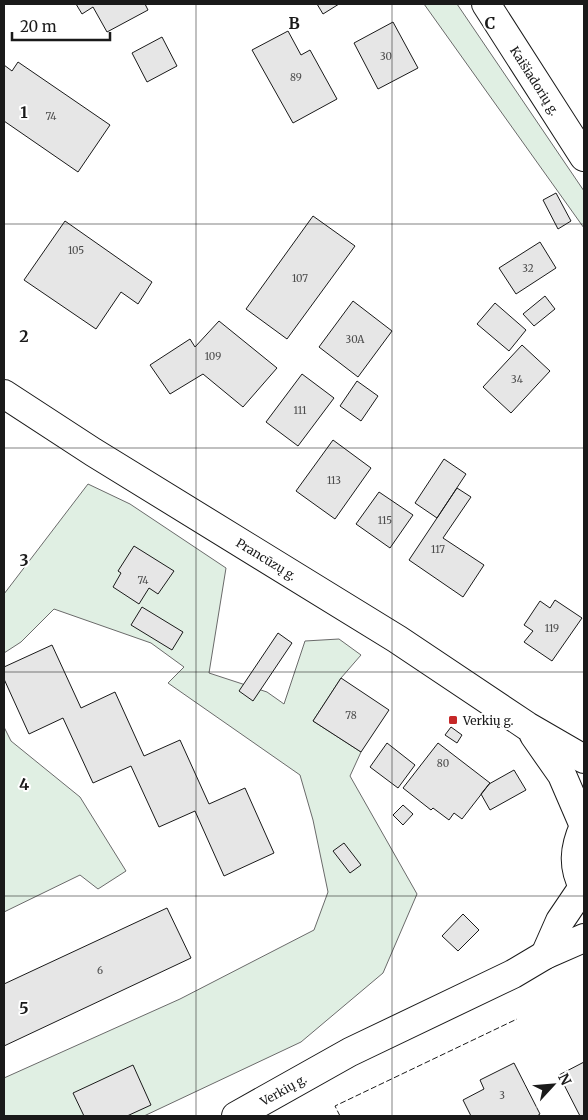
<svg xmlns="http://www.w3.org/2000/svg" width="588" height="1120" viewBox="0 0 588 1120" font-family="Merriweather,serif">
	<rect width="100%" height="100%" fill="#fff"/>
	<path fill="#e0efe3" stroke="#6a6a6a" d="M424 4H457L584 191V228Z
		M88 484 130 504 226 568 209 673 267 692 284 704 305 641 339 639 361 655 341 678 313 721 361 752 350 776 417 894 383 973 301 1042 144 1116H4V1078L180 999 314 930 328 892 313 820 300 775 168 683 184 667 151 643 54 609 21 642 4 653V594Z
		M4 727 11 741 80 797 126 871 98 889 80 875 4 912Z"/>
	<path fill="#e6e6e6" stroke="#1a1a1a" d="M76 4H145L148 10 107 32 93 7 82 14Z
		M317 4H339L323 14Z
		M393 22 418 68 378 89 354 43Z
		M288 31 301 55 310 50 337 99 293 123 252 50Z
		M162 37 177 66 147 82 132 53Z
		M18 62 110 125 78 172 4 121V65L12 71Z
		M556 193 571 221 558 229 543 200Z
		M313 216 355 246 287 339 246 309Z
		M65 221 152 282 138 304 121 292 96 329 24 280Z
		M540 242 556 268 516 294 499 268Z
		M545 296 555 309 534 326 523 314Z
		M353 301 392 331 358 377 319 347Z
		M495 303 526 330 509 351 477 324Z
		M219 321 277 368 243 407 203 374 170 394 150 365 190 339 195 347Z
		M522 345 550 371 511 413 483 387Z
		M302 374 334 398 298 446 266 422Z
		M357 381 378 396 361 421 340 406Z
		M333 440 371 468 335 519 296 491Z
		M444 459 466 474 437 518 415 503Z
		M457 488 471 497 443 538 484 565 463 597 409 560Z
		M379 492 413 515 390 548 356 524Z
		M134 546 174 571 158 594 149 588 139 604 113 587 121 573 118 571Z
		M555 600 582 618 552 661 524 642 533 631 524 625 540 601 550 608Z
		M142 607 183 632 172 650 131 625Z
		M278 633 292 643 253 701 239 691Z
		M52 645 81 708 115 692 144 756 180 740 209 804 245 788 274 853 224 876 195 811 159 827 131 766 93 783 63 718 29 734 4 679V667Z
		M341 678 389 710 361 752 313 721Z
		M451 727 462 735 457 743 445 735Z
		M387 743 415 765 398 788 370 767Z
		M438 743 490 783 462 819 454 813 449 820 433 808 431 810 403 788Z
		M514 770 526 790 490 810 481 794 489 784Z
		M403 805 413 814 403 825 393 815Z
		M344 843 361 865 350 873 333 851Z
		M167 908 191 958 4 1046V984Z
		M463 914 479 930 458 951 442 936Z
		M584 1062V1116H580L559 1075Z
		M514 1063 540 1114 537 1116H471L463 1100 484 1089 480 1080Z
		M133 1065 151 1105 127 1116H84L73 1093Z"/>
	<g fill="none" stroke-linecap="round" stroke-linejoin="round">
		<defs>
			<g id="minor">
				<path id="s1" d="M486 4 584 157"/>
				<path d="M545 955 560 921 583 887"/>
				<path id="s2" d="M236 1116 350 1052 513 974 545 955 584 938"/>
			</g>
			<g id="tertiary">
				<path id="s3" d="M4 394 93 452 397 639 527 726 584 759"/>
				<path d="M534 735 562 775 584 826"/>
				<path d="M584 826C574 848 572 867 584 889"/>
			</g>
		</defs>
		<use href="#minor" stroke="#1a1a1a" stroke-width="30"/>
		<use href="#tertiary" stroke="#1a1a1a" stroke-width="30"/>
		<use href="#minor" stroke="#fff" stroke-width="28"/>
		<use href="#tertiary" stroke="#fff" stroke-width="28"/>
		<path stroke="#1a1a1a" stroke-width="1" stroke-dasharray="6 2.5" stroke-linecap="butt" d="M340 1116 335 1106 517 1019"/>
	</g>
	<path fill="none" stroke="#1a1a1a" stroke-width="1" stroke-opacity="0.55" d="M196 4V1116M392 4V1116M4 224H584M4 448H584M4 672H584M4 896H584"/>
	<rect fill="#c62828" stroke="#fff" stroke-width="2" x="448" y="715" width="10" height="10" rx="2.5"/>
	<g text-anchor="middle" dominant-baseline="central" stroke-width="4" stroke-linejoin="round" paint-order="stroke">
		<g font-size="10" fill="#4d4d4d">
			<text x="386" y="56">30</text>
			<text x="296" y="77">89</text>
			<text x="51" y="116">74</text>
			<text x="76" y="250">105</text>
			<text x="528" y="268">32</text>
			<text x="300" y="278">107</text>
			<text x="355" y="339">30A</text>
			<text x="213" y="356">109</text>
			<text x="517" y="379">34</text>
			<text x="300" y="410">111</text>
			<text x="334" y="480">113</text>
			<text x="385" y="520">115</text>
			<text x="438" y="549">117</text>
			<text x="143" y="580">74</text>
			<text x="552" y="628">119</text>
			<text x="351" y="715">78</text>
			<text x="443" y="763">80</text>
			<text x="100" y="970">6</text>
			<text x="502" y="1095">3</text>
		</g>
		<g font-size="12" fill="#1a1a1a" stroke="#fff">
			<text stroke="none"><textPath href="#s1" startOffset="91">Kaišiadorių g.</textPath></text>
			<text stroke="none"><textPath href="#s3" startOffset="310">Prancūzų g.</textPath></text>
			<text stroke="none"><textPath href="#s2" startOffset="54">Verkių g.</textPath></text>
		</g>
		<g font-size="12" fill="#1a1a1a" stroke="#fff" text-anchor="start">
			<text x="463" y="720">Verkių g.</text>
		</g>
	</g>
	<g font-size="16" text-anchor="middle" font-weight="bold" fill="#1a1a1a" stroke="#fff" stroke-width="4" stroke-linejoin="round" paint-order="stroke">
		<text x="294" y="29">B</text>
		<text x="490" y="29">C</text>
		<text x="24" y="118">1</text>
		<text x="24" y="342">2</text>
		<text x="24" y="566">3</text>
		<text x="24" y="790">4</text>
		<text x="24" y="1014">5</text>
	</g>
	<rect width="588" height="1120" fill="none" stroke="#1a1a1a" stroke-width="10"/>
	<g transform="translate(553 1085) rotate(64)" stroke="#ffffff" stroke-width="4" paint-order="stroke">
	<path d="M0-4L9 19L0 12L-9 19Z" fill="#1a1a1a"/>
	<text y="-8" font-size="14" font-weight="bold" text-anchor="middle" fill="#1a1a1a">N</text>
	</g>
	<path d="M12 32v8h98v-8" fill="none" stroke="#1a1a1a" stroke-width="2.5"/>
	<text x="20" y="32" font-size="15" fill="#1a1a1a" stroke="#ffffff" stroke-width="4" paint-order="stroke">20 m</text>
</svg>
